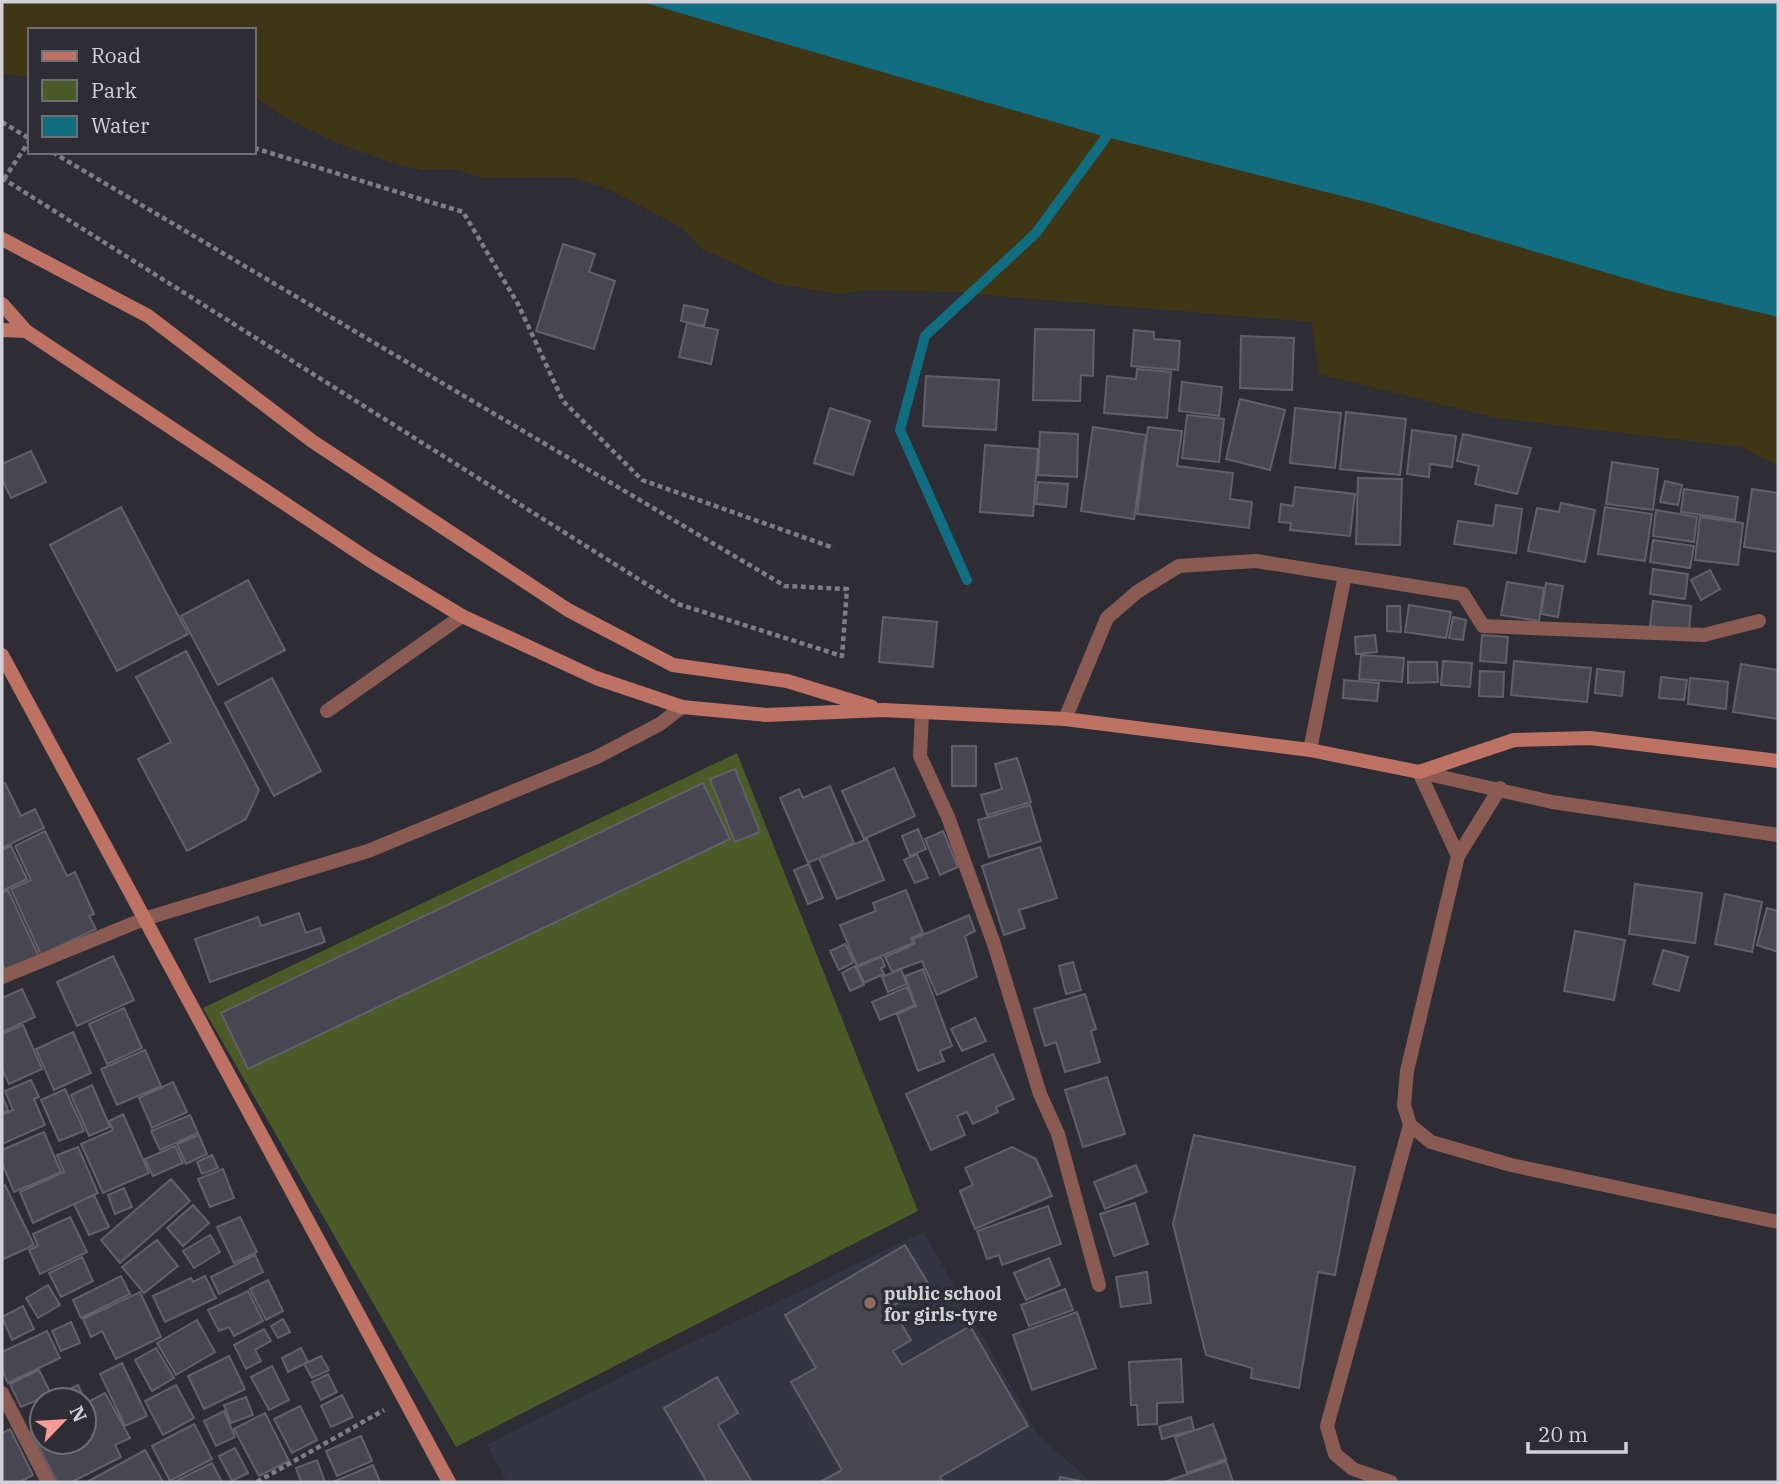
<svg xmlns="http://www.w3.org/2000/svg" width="1780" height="1484" viewBox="0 0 1780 1484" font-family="'IBM Plex Serif',serif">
	<rect width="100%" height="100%" fill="#2e2d36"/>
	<path fill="#353443" d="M924 1232 1038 1435 1091 1482H507L487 1445 628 1373Z"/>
	<path fill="#4a5b27" d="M737 753 918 1211 456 1447 203 1008Z"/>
	<path fill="#3e3615" d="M2 2H642L1106 137 1370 203 1665 290 1778 317V466L1741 447 1496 418 1319 374 1311 322 949 292 870 290 839 294 778 284 702 249 681 227 606 188 571 177 483 178 455 169 423 170 396 164 337 143 281 115 254 96V30H30V77L2 74Z"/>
	<path fill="#106e80" d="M642 2H1778V317L1665 290 1370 203 1106 137Z"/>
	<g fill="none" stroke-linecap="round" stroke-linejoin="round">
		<path stroke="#106e80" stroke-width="10" d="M967 580 900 430 925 336 1036 233 1106 137"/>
	</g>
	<path fill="#484751" stroke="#62616b" stroke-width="2" d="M563 244 595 254 589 272 615 281 594 349 536 331Z
		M684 305 708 310 704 326 681 321Z
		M687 323 718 330 711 364 679 357Z
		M1035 329 1094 330 1093 376 1081 375 1080 401 1033 400Z
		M1134 330 1154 332V339L1180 341 1178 370 1131 366Z
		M1241 336 1294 338 1292 390 1240 388Z
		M1137 369 1171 372 1167 418 1104 413 1107 376 1136 379Z
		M926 376 999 380 996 430 923 426Z
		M1182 382 1222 387 1219 416 1179 411Z
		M1240 399 1285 410 1270 470 1226 459Z
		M830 408 870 421 853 475 814 463Z
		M1295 408 1341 413 1335 468 1290 463Z
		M1346 412 1406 419 1400 475 1340 469Z
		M1187 415 1224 419 1219 462 1182 458Z
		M1093 427 1146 435 1134 519 1081 511Z
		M1148 427 1182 431 1177 466 1233 473 1230 499 1252 502 1249 528 1137 514Z
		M1412 430 1456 436 1452 467 1430 464 1429 477 1407 474Z
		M1040 432 1078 434 1077 477 1038 475Z
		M1463 434 1531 448 1517 494 1475 484 1479 466 1457 461Z
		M985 445 1038 449 1033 516 980 512Z
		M31 451 46 482 11 498 2 479V464Z
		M1612 462 1658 469 1653 510 1606 504Z
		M1358 478 1402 479 1400 545 1356 544Z
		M1665 481 1682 485 1678 505 1660 502Z
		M1038 482 1068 484 1066 507 1036 504Z
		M1295 487 1355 494 1350 536 1290 530 1291 523 1279 522 1281 504 1293 506Z
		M1684 489 1738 497 1735 520 1681 512Z
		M1752 489 1778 493V552L1744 547Z
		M1561 503 1595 510 1585 562 1528 551 1537 508 1559 512Z
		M1496 505 1522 509 1516 553 1454 544 1458 521 1493 526Z
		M121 507 188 634 117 671 50 545Z
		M1605 507 1652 514 1645 561 1598 554Z
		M1656 510 1697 517 1694 542 1653 536Z
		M1700 517 1743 523 1738 565 1695 560Z
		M1653 540 1694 546 1690 568 1650 562Z
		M1653 569 1688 574 1685 599 1650 594Z
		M1710 570 1720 589 1701 600 1691 580Z
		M248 580 285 650 218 685 181 616Z
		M1507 582 1544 588 1539 621 1501 615Z
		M1546 583 1563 586 1558 617 1541 614Z
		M1653 601 1691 606 1689 631 1650 626Z
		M1409 605 1451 612 1446 638 1405 632Z
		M1387 606H1400L1401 632 1387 631Z
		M883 617 937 622 933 667 879 662Z
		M1453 617 1466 620 1463 640 1449 638Z
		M1375 635 1377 652 1356 654 1355 637Z
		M1482 635 1508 637 1506 663 1480 661Z
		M186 651 259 790 246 819 187 851 138 759 171 742 136 677Z
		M1361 655 1404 658 1402 682 1359 679Z
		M1443 661 1472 663 1470 687 1441 685Z
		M1514 661 1591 668 1587 702 1511 695Z
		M1408 662H1437L1438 682 1408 683Z
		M1741 664 1778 670V719L1733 712Z
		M1597 669 1624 672 1622 696 1595 693Z
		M1480 671 1504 672 1503 697 1479 696Z
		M1661 677 1687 680 1684 700 1659 698Z
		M272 678 321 771 274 796 225 703Z
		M1690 678 1728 682 1726 709 1688 704Z
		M1344 680 1379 683 1377 701 1343 698Z
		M952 746H976V786H952Z
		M1017 758 1031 802 987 815 981 795 1002 789 995 764Z
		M894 768 915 816 864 839 842 791Z
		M735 769 760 832 735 842 710 779Z
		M5 783 21 816 35 809 44 828 2 848V784Z
		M703 783 730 839 248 1069 221 1013Z
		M830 786 854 843 808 863 780 798 799 789 803 798Z
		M1030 805 1041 841 989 857 978 820Z
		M918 829 926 849 910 856 902 836Z
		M45 831 67 876 75 872 94 914 89 916 96 929 41 955 11 889 31 880 15 846Z
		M943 831 958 867 940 875 925 839Z
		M867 839 884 880 837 899 819 858Z
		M11 846 27 879 2 891V850Z
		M1040 847 1057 898 1019 910 1025 928 1004 935 982 866Z
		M917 854 928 878 915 883 904 860Z
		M809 864 823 898 808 904 794 870Z
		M1635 884 1702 893 1695 943 1629 934Z
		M8 890 39 957 6 972 2 962V893Z
		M906 890 923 933 911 938 913 943 857 966 840 925 876 911 873 903Z
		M1725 894 1762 902 1752 952 1715 944Z
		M1767 908 1778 911V952L1757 945Z
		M299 913 306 933 320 928 325 942 210 982 195 939 258 917 261 926Z
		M969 915 975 931 965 936 977 977 937 995 922 961 892 972 885 957 915 944 913 939Z
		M1575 931 1625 940 1614 1000 1564 991Z
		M845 944 854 962 839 970 830 951Z
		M1663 950 1688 957 1679 991 1653 984Z
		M113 956 134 1000 77 1026 57 982Z
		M881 957 885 966 881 968 884 974 864 983 857 967Z
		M1073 962 1081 990 1066 994 1059 966Z
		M855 966 864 985 850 991 842 973Z
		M901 969 907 984 888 992 882 977Z
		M923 969 952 1046 940 1051 944 1061 918 1071 897 1014 916 1006 905 976Z
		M907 987 915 1005 880 1020 872 1002Z
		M22 989 35 1017 2 1032V998Z
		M1085 994 1096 1029 1091 1031 1100 1062 1065 1072 1056 1042 1045 1046 1034 1009Z
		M124 1008 142 1048 107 1064 89 1024Z
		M975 1018 986 1041 962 1051 951 1029Z
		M23 1025 42 1069 9 1084 2 1069V1034Z
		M73 1032 91 1073 54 1090 36 1049Z
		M145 1050 161 1086 117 1105 101 1069Z
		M993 1054 1014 1099 996 1107 998 1112 973 1124 967 1112 957 1116 965 1135 931 1150 906 1094Z
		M1107 1077 1125 1134 1083 1147 1065 1090Z
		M31 1080 39 1097 34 1099 45 1125 2 1144V1115L13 1110 5 1091Z
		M173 1082 187 1112 152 1128 139 1098Z
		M92 1085 110 1127 89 1136 71 1095Z
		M65 1089 84 1131 59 1141 41 1100Z
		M2 1095 8 1110 2 1113Z
		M123 1114 149 1173 103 1193 81 1144 113 1130 109 1121Z
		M190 1115 198 1133 160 1150 151 1131Z
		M44 1132 61 1172 14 1192 2 1163V1150Z
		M199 1135 207 1154 186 1164 177 1144Z
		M1194 1135 1355 1167 1335 1275 1318 1272 1299 1388 1251 1378 1252 1368 1206 1355 1173 1224Z
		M175 1146 183 1163 153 1176 145 1159Z
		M78 1147 98 1193 33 1223 20 1192 64 1172 57 1155Z
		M1012 1147 1036 1159 1052 1196 975 1229 960 1191 973 1185 965 1168Z
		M212 1155 218 1168 202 1174 197 1162Z
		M1136 1165 1147 1192 1105 1209 1094 1182Z
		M223 1169 234 1198 210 1207 198 1179Z
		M171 1179 190 1201 120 1263 101 1240Z
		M5 1185 34 1245 2 1260V1187Z
		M124 1188 132 1207 115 1214 108 1195Z
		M94 1195 109 1227 89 1235 74 1204Z
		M1135 1203 1148 1244 1114 1256 1100 1214Z
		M193 1205 209 1223 183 1246 167 1228Z
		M1048 1206 1061 1244 1002 1265 999 1255 987 1259 977 1231Z
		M70 1217 87 1252 40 1274 29 1250 38 1246 33 1234Z
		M240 1217 257 1252 234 1263 217 1227Z
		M210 1235 220 1252 194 1268 183 1251Z
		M157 1240 178 1266 144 1293 122 1267Z
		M905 1245 929 1285 891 1307 911 1340 893 1351 902 1365 970 1326 1028 1426 940 1477 943 1482H820L842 1470 791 1382 816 1368 785 1315Z
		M255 1255 263 1272 219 1294 211 1277Z
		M82 1257 93 1281 61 1297 49 1273Z
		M1049 1258 1060 1285 1026 1300 1014 1273Z
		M1147 1272 1151 1303 1121 1307 1116 1277Z
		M121 1276 130 1294 81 1318 73 1300Z
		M205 1276 216 1298 165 1322 153 1296 191 1278 193 1282Z
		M268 1280 283 1311 266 1320 250 1289Z
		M48 1285 60 1305 38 1318 26 1298Z
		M1065 1289 1073 1310 1029 1326 1021 1305Z
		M248 1291 263 1321 234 1336 229 1327 219 1331 208 1310Z
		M140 1292 161 1337 116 1359 102 1331 91 1337 83 1319Z
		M23 1306 34 1329 12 1340 2 1317Z
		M1077 1312 1096 1368 1032 1390 1013 1335Z
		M283 1319 290 1332 278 1338 271 1326Z
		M197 1320 215 1352 176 1375 157 1343Z
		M71 1322 80 1343 61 1351 52 1331Z
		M264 1329 271 1341 255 1350 261 1361 246 1369 234 1345Z
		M47 1331 60 1358 8 1383 2 1370V1352Z
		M156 1348 174 1378 152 1391 135 1360Z
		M301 1348 308 1362 288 1372 282 1358Z
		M229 1356 245 1389 204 1409 188 1376Z
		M321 1356 329 1370 312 1378 304 1364Z
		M1181 1359 1183 1402 1157 1403V1424L1138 1425 1137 1405H1131L1129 1362Z
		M122 1363 147 1416 125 1426 100 1374Z
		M272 1366 289 1400 269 1410 251 1377Z
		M39 1370 51 1394 21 1407 10 1384Z
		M328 1374 337 1392 321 1400 312 1382Z
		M717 1377 738 1413 718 1425 752 1482H707L664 1408Z
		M78 1385 85 1400H46Z
		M176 1385 194 1418 163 1435 145 1401Z
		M105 1393 130 1438 115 1445 121 1457 72 1482H57L31 1432 42 1426V1442H84V1404Z
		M342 1395 353 1417 331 1427 321 1406Z
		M246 1397 253 1415 231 1423 224 1405Z
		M300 1406 317 1440 292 1453 274 1419Z
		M224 1411 235 1437 216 1446 204 1421Z
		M265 1413 289 1461 259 1476 234 1429Z
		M1191 1417 1194 1430 1162 1439 1159 1427Z
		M194 1424 212 1459 170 1481 152 1446Z
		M1213 1424 1226 1459 1187 1473 1175 1437Z
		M10 1429 33 1475 20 1482H2V1433Z
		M361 1436 372 1461 337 1476 326 1451Z
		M235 1448 248 1473 232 1481 219 1456Z
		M145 1450 163 1482H87Z
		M317 1460 325 1482H301L296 1468Z
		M1226 1461 1233 1482H1164Z
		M212 1463 222 1482H174Z
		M373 1465 380 1482H333Z
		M1060 1477 1081 1481V1482H1059Z"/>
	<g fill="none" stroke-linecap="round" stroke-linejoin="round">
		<path stroke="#7f7e86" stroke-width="4.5" stroke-dasharray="5 3.5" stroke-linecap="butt" d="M2 122 30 139
			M254 148 463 212 518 304 563 401 642 480 834 548
			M2 178 678 604 842 656 847 589 785 586 52 152
			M4 179 30 140
			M257 1482 384 1410"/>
		<path stroke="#8a5b52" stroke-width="14" d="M327 711 462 616
			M1419 772 1458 856
			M1500 788 1458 856 1407 1071 1404 1105 1410 1125 1431 1142 1511 1165 1778 1222
			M144 919 368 851 597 757 660 724 682 707
			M1391 1482 1353 1469 1335 1454 1327 1426 1410 1125"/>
		<path stroke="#8a5b52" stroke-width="14" d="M922 713 920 756 948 817 994 944 1040 1094 1058 1134 1099 1285
			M1065 719 1107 618 1137 592 1179 566 1256 561 1463 594 1483 626 1704 635 1759 621
			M1310 750 1345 575
			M2 977 144 919
			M2 1393 48 1482"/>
		<path stroke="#8a5b52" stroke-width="14" d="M1419 772 1552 802 1778 835"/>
		<path stroke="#bd7264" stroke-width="14" d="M2 239 148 316 312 441 568 610 673 665 787 681 872 707
			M2 304 26 331 371 561 462 616 596 678 682 707 766 715 883 710 1065 719 1310 750 1419 772 1514 740 1590 738 1778 761
			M2 330 26 331
			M2 655 449 1482"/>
	</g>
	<circle fill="#8d6e63" stroke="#2e2d36" stroke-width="2.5" cx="870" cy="1303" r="7"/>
	<g text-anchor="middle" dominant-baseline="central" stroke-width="7" stroke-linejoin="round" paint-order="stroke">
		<g font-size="18" font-weight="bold" fill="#d1d1d7" stroke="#2e2d36" text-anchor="start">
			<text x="884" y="1293">public school<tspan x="884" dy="21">for girls-tyre</tspan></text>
		</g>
	</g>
	<rect width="1780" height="1484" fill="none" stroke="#d1d1d7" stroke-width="7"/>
	<rect x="28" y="28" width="228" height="126" fill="#2e2d36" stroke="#6f6f76" stroke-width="2"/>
	<rect x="42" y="51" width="35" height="10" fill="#bd7264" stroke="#6f6f76" stroke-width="2"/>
	<text x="91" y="63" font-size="21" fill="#d1d1d7">Road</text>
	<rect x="42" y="80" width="35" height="21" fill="#4a5b27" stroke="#6f6f76" stroke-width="2"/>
	<text x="91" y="98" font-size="21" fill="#d1d1d7">Park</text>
	<rect x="42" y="116" width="35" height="21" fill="#106e80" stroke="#6f6f76" stroke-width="2"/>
	<text x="91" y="133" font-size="21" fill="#d1d1d7">Water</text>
	<g transform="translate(63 1421) rotate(65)"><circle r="33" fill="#2e2d36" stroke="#6f6f76" stroke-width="2"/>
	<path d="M0-5L12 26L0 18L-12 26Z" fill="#f59c94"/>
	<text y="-10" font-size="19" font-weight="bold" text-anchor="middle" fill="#d1d1d7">N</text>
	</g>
	<path d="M1528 1442v10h98v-10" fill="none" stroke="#d1d1d7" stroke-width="3.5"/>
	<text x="1538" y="1442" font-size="21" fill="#d1d1d7" stroke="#2e2d36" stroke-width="5" paint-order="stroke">20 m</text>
</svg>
